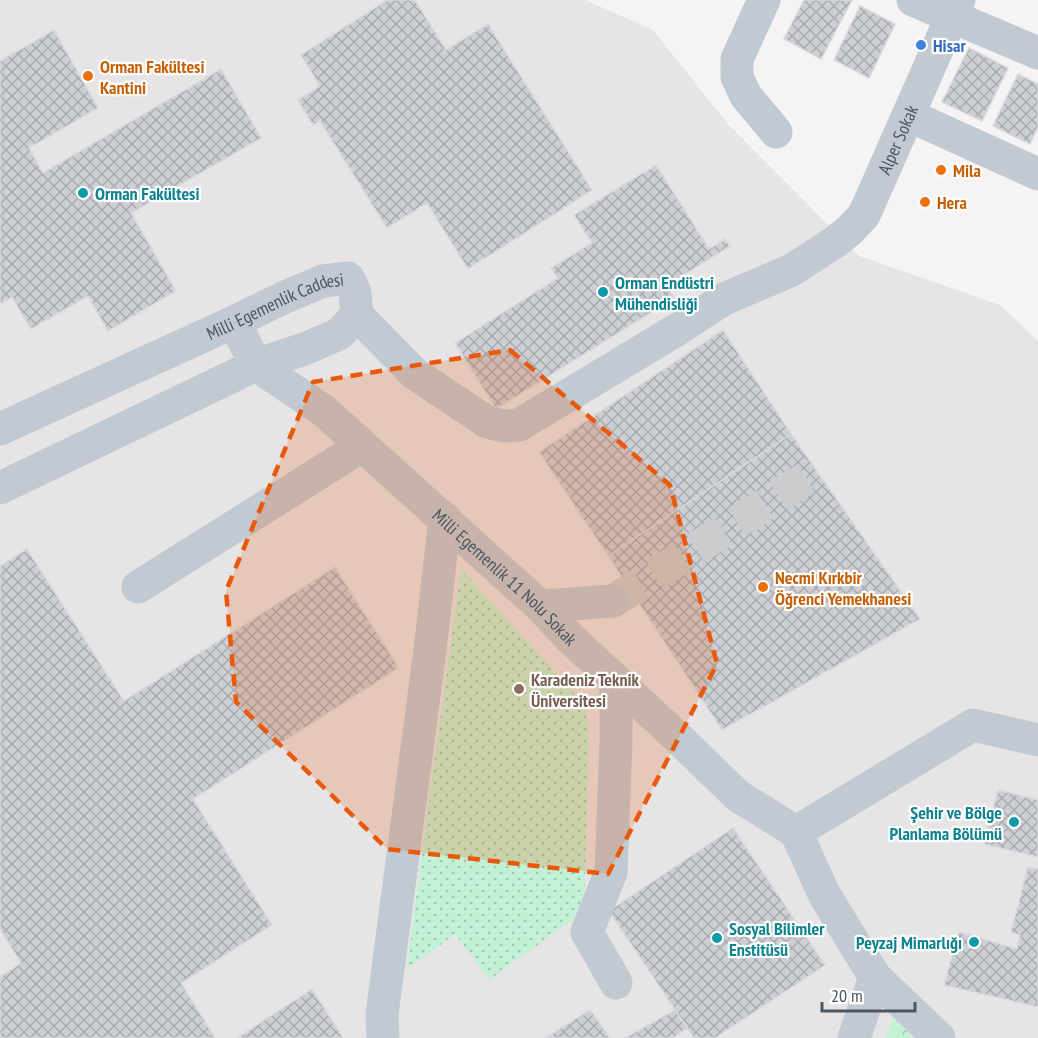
<svg xmlns="http://www.w3.org/2000/svg" width="1038" height="1038" viewBox="0 0 1038 1038" font-family="'PT Sans Narrow',sans-serif">
	<defs>
		<pattern id="forest-crowns" width="20" height="18" patternUnits="userSpaceOnUse" patternTransform="scale(1.5)"><rect width="20" height="18" fill="#c3f1d5"/><path d="M2 6a3 3 0 1 1 6 0M12 15a3 3 0 1 1 6 0" fill="none" stroke="#a0c6b0"/></pattern>
		<pattern id="park-dots" width="8" height="8" patternUnits="userSpaceOnUse" patternTransform="scale(1.5)"><rect width="8" height="8" fill="#c3f1d5"/><path d="M2 2h.1M6 6h.1" fill="none" stroke="#a0c6b0" stroke-width="1.8" stroke-linecap="round"/></pattern>
		<pattern id="building-cross-hatch" width="8" height="8" patternUnits="userSpaceOnUse" patternTransform="scale(1.5)"><rect width="8" height="8" fill="#cdcfd5"/><path d="M0 0l8 8M0 8l8-8" fill="none" stroke="#a8abb0"/></pattern>
	</defs>
	<rect width="100%" height="100%" fill="#f5f3f3"/>
	<path fill="#e6e4e5" d="M0 0H585L653 30 727 123 859 256 1000 305 1038 341V1038H0Z"/>
	<path fill="url(#forest-crowns)" d="M896 1011 911 1037V1038H886Z"/>
	<path fill="url(#park-dots)" d="M461 569 585 705 589 734 584 912 557 931 489 980 455 934 407 970 426 822Z"/>
	<path fill="url(#building-cross-hatch)" stroke="#d7d9de" stroke-width="1.5" d="M387 0H415L446 50 488 24 592 190 468 269 427 203 387 228 320 121 313 125 298 100 320 86 301 55Z
		M804 0H852L821 59 784 39Z
		M860 6 895 24 869 78 834 60Z
		M54 30 98 108 29 148 43 173 221 69 261 138 131 213 176 291 108 331 88 296 31 329 12 297 0 304V61Z
		M969 48 1008 68 982 121 942 102Z
		M1018 74 1038 84V127L1030 144 993 126Z
		M656 165 709 249 725 239 730 246 666 286 674 298 496 409 455 343 558 278 551 268 592 243 574 215Z
		M723 330 791 434 608 556 539 452Z
		M791 434 920 619 722 730 608 556Z
		M27 549 124 701 335 567 399 668 193 799 272 925 181 983 215 1038H0V977L21 963 0 929V566Z
		M998 790 1038 800V857L984 844Z
		M733 828 825 965 715 1038H694L609 911Z
		M1028 867 1038 869V1007L944 985 959 932 1017 949 1020 935 1011 932Z
		M312 989 343 1038H237Z
		M590 1010 610 1038H545Z
		M675 1010 687 1028 673 1038H625Z"/>
	<g fill="none" stroke-linecap="round" stroke-linejoin="round">
		<path stroke="#caccce" stroke-width="33" stroke-dasharray="33 16" stroke-linecap="butt" d="M613 601 808 477"/>
		<g stroke="#c1cad2" stroke-width="33">
			<path d="M764 0 737 59V77L746 96 776 132"/>
			<path d="M913 0 1038 53"/>
			<path d="M908 115 1038 174"/>
			<path id="s1" d="M357 315 415 374 487 422 503 426 519 425 678 329 724 299 792 270 835 242 850 230 864 215 959 0"/>
			<path id="s2" d="M234 322 256 365 324 411 540 606 570 638 676 736 738 796 796 832 824 894 875 977 939 1038"/>
			<path id="s3" d="M0 429 234 322 283 298 323 281 348 278 355 292 357 315 339 334 307 348 256 365 0 488"/>
			<path d="M138 587 346 456 361 444"/>
			<path d="M540 606 613 601"/>
			<path d="M796 832 973 725 1038 740"/>
			<path d="M616 983 587 932 611 872 616 741V680"/>
			<path d="M383 1038 382 1014 430 650 445 519"/>
			<path d="M854 1038 875 977"/>
		</g>
	</g>
	<path fill="#e8590c" fill-opacity="0.2" stroke="#e8590c" stroke-width="4.5" stroke-dasharray="12 8" stroke-linejoin="round" d="M510 350 670 485 717 664 608 874 387 849 236 702 226 591 313 382Z"/>
	<circle fill="#3f7fe0" stroke="#fff" stroke-width="2" cx="921" cy="45" r="6"/>
	<g fill="#e8710a" stroke="#fff" stroke-width="2">
		<circle cx="88" cy="76" r="6"/>
		<circle cx="941" cy="170" r="6"/>
		<circle cx="925" cy="202" r="6"/>
		<circle cx="763" cy="587" r="6"/>
	</g>
	<g fill="#0f9aa8" stroke="#fff" stroke-width="2">
		<circle cx="83" cy="193" r="6"/>
		<circle cx="603" cy="292" r="6"/>
		<circle cx="1014" cy="822" r="6"/>
		<circle cx="717" cy="938" r="6"/>
		<circle cx="974" cy="942" r="6"/>
	</g>
	<circle fill="#8d6e63" stroke="#fff" stroke-width="2" cx="519" cy="689" r="6"/>
	<g text-anchor="middle" dominant-baseline="central" stroke-width="4.5" stroke-linejoin="round" paint-order="stroke">
		<g font-size="18" font-weight="bold" fill="#366cbe" stroke="#fff" text-anchor="start">
			<text x="933" y="45">Hisar</text>
		</g>
		<g font-size="18" font-weight="bold" fill="#c56008" stroke="#fff" text-anchor="start">
			<text x="100" y="66">Orman Fakültesi<tspan x="100" dy="21">Kantini</tspan></text>
			<text x="953" y="170">Mila</text>
			<text x="937" y="202">Hera</text>
			<text x="775" y="577">Necmi Kırkbir<tspan x="775" dy="21">Öğrenci Yemekhanesi</tspan></text>
		</g>
		<g font-size="18" fill="#4a5661" stroke="#fff">
			<text stroke="none"><textPath href="#s1" startOffset="690">Alper Sokak</textPath></text>
			<text stroke="none"><textPath href="#s3" startOffset="302">Milli Egemenlik Caddesi</textPath></text>
			<text stroke="none"><textPath href="#s2" startOffset="376">Milli Egemenlik 11 Nolu Sokak</textPath></text>
		</g>
		<g font-size="18" font-weight="bold" fill="#0d838f" stroke="#fff" text-anchor="start">
			<text x="95" y="193">Orman Fakültesi</text>
			<text x="615" y="282">Orman Endüstri<tspan x="615" dy="21">Mühendisliği</tspan></text>
			<text x="1002" y="812" text-anchor="end">Şehir ve Bölge<tspan x="1002" dy="21">Planlama Bölümü</tspan></text>
			<text x="729" y="928">Sosyal Bilimler<tspan x="729" dy="21">Enstitüsü</tspan></text>
			<text x="962" y="942" text-anchor="end">Peyzaj Mimarlığı</text>
		</g>
		<g font-size="18" font-weight="bold" fill="#785e54" stroke="#fff" text-anchor="start">
			<text x="531" y="679">Karadeniz Teknik<tspan x="531" dy="21">Üniversitesi</tspan></text>
		</g>
	</g>
	<path d="M822 1002v9h93v-9" fill="none" stroke="#4a5661" stroke-width="3"/>
	<text x="831" y="1002" font-size="18" fill="#4a5661" stroke="#ffffff" stroke-width="4.5" paint-order="stroke">20 m</text>
</svg>
